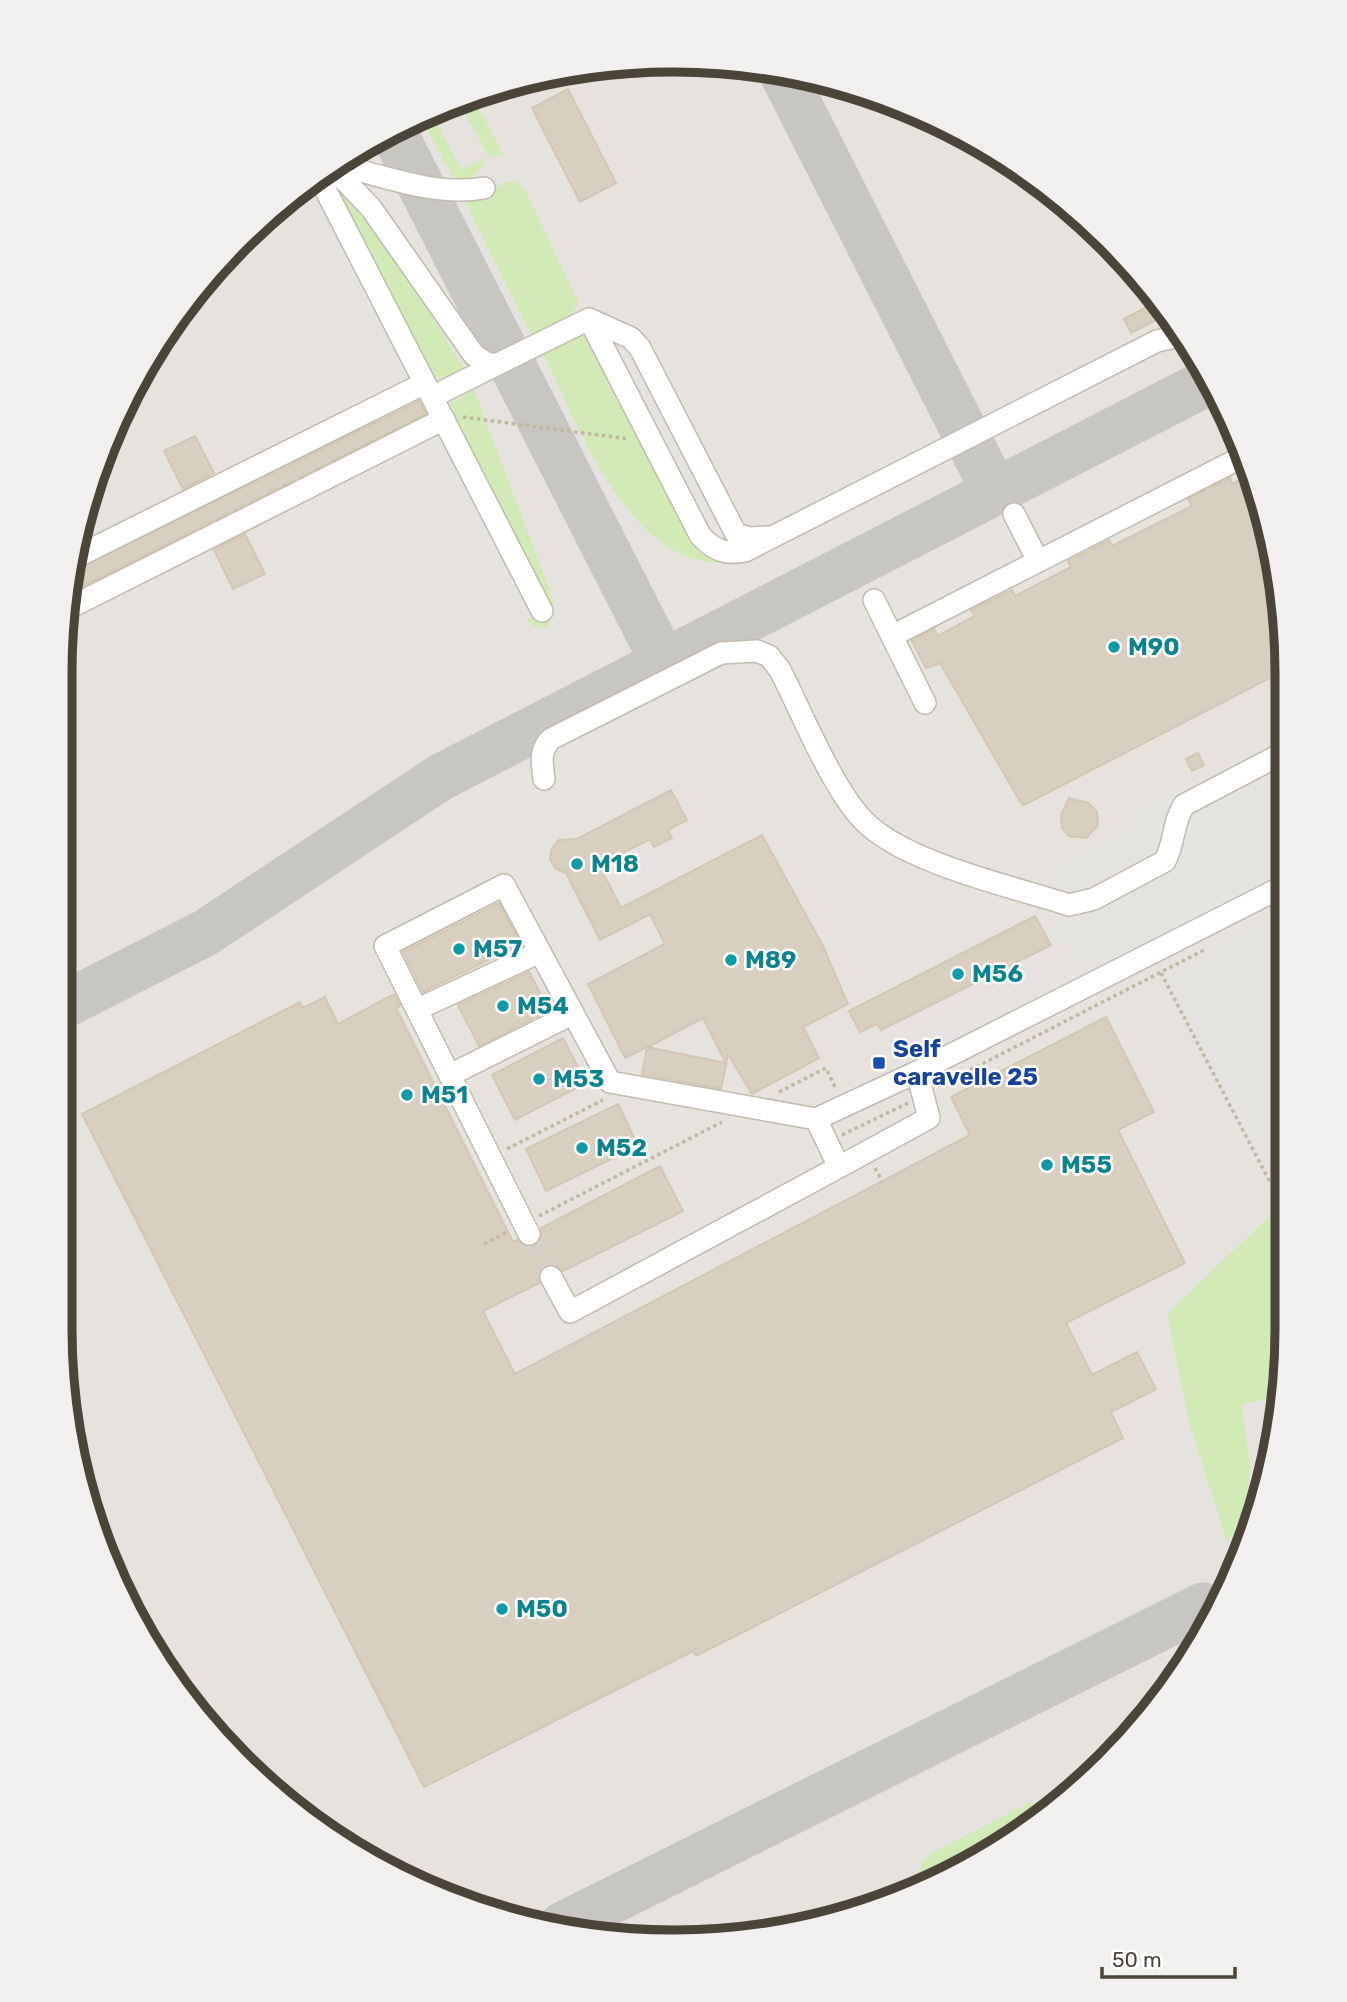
<svg xmlns="http://www.w3.org/2000/svg" width="1347" height="2002" viewBox="0 0 1347 2002" font-family="Rubik,sans-serif">
	<rect width="100%" height="100%" fill="#f6f3ec"/>
	<path fill="#e6e2dd" d="M673 60 793 71 908 106 1014 163 1107 239 1184 332 1241 438 1276 553 1287 674 1282 1409 1224 1600 1108 1762 980 1860 794 1931 633 1941 439 1896 299 1815 163 1670 92 1525 60 1328 65 593 123 402 239 240 332 163 438 106 553 71Z"/>
	<path fill="#d2eab5" d="M472 96 503 154 489 157 462 109 437 124 462 170 487 158C477 173 474 183 455 181L420 116 438 106Z
		M507 182H517L525 190 578 302 569 319 533 338 465 201Z
		M336 190 353 199 379 231 465 370 446 379 434 376Z
		M580 334H586L699 543 741 560C633 584 580 426 541 350Z
		M474 390 554 602 548 626C538 630 533 627 526 619L550 605 450 409 451 403Z
		M1278 1208 1284 1211 1282 1396 1242 1404 1250 1469 1245 1516 1227 1542 1188 1418 1167 1314Z
		M1038 1802 1051 1806 980 1860 920 1883 917 1875 922 1863 933 1852 1029 1803Z
		M840 1902 856 1907 794 1931 779 1932Z"/>
	<path fill="#e5e3e0" d="M328 194 419 371 399 381 309 203Z
		M626 346 637 352 721 515 690 504 616 350Z
		M446 425 542 611 526 619 427 435Z
		M1287 728 1286 874 1106 966 1067 955 1049 919 1046 870 1129 828 1128 814Z
		M1286 914 1284 1193 1267 1185 1159 978Z"/>
	<g fill="none" stroke-linecap="round" stroke-linejoin="round">
		<path stroke="#c8c6c3" stroke-width="47" d="M781 70 994 490
			M393 131 663 661
			M62 1006 205 933 441 777 1210 381
			M563 1925 1203 1606"/>
	</g>
	<path fill="#d8cfc1" stroke="#d3c7b4" stroke-width="2" fill-rule="evenodd" d="M568 89 616 183 580 202 532 108Z
		M1158 301 1166 315 1131 333 1124 319Z
		M419 401 426 414 65 595 71 572Z
		M195 436 214 473 183 489 164 451Z
		M1252 474 1276 553 1287 669 1024 805 1021 803 940 663 926 668 912 641 934 629 938 636 975 616 971 610 1012 590 1015 596 1071 567 1068 561 1109 540 1112 546 1192 506 1188 499 1230 478 1232 484Z
		M245 534 265 574 233 589 214 550Z
		M1198 753 1204 765 1192 771 1186 759Z
		M671 790 687 820 668 830 672 838 654 847 650 839 599 865 621 908 762 835 823 946 848 1004 803 1027 819 1058 752 1094 728 1054 721 1089 642 1074 647 1047 625 1058 588 984 665 944 650 914 600 940 566 873 556 869 550 859 552 848 559 840 577 839ZM703 1018 726 1063 647 1047 650 1046Z
		M1069 798 1088 803 1097 812 1098 825 1086 838 1069 836 1062 828 1061 815Z
		M499 903 521 944 423 992 403 952Z
		M1035 916 1051 945 881 1030 877 1024 860 1032 849 1011Z
		M529 972 549 1010 479 1046 458 1005Z
		M394 994 400 1006 396 1008 513 1242 517 1240 528 1247 535 1245 542 1235 541 1228 660 1166 683 1211 563 1271 557 1266 545 1265 540 1271 539 1283 483 1311 515 1374 970 1135 951 1097 1106 1017 1154 1112 1118 1130 1185 1263 1066 1323 1092 1375 1137 1352 1156 1389 1111 1412 1123 1438 696 1656 693 1651 424 1787 82 1114 300 1002 303 1008 325 997 338 1024Z
		M563 1038 586 1083 515 1120 492 1075Z
		M618 1104 638 1146 546 1191 526 1149Z"/>
	<g fill="none" stroke-linecap="round" stroke-linejoin="round">
		<path stroke="#d4d0c8" stroke-width="21" stroke-dasharray="21 10" stroke-linecap="butt" d="M529 1234 551 1277"/>
		<defs>
			<path id="minor" d="M332 163C380 175 435 197 484 188
				M330 165 371 208 474 355 488 364H498L589 319 631 338 640 348 736 534 749 538 769 537
				M326 168 323 185 542 611
				M589 319 700 535C713 550 725 555 745 551L1157 341 1185 335
				M432 397 498 364
				M1014 514 1038 561
				M76 557 425 383
				M874 600 925 703
				M65 610 444 419
				M892 636 1246 455
				M544 779C542 763 539 751 551 739L721 653 757 651 769 656 780 670C801 711 832 788 863 820 904 863 1011 886 1069 905L1094 899 1165 861C1175 842 1173 822 1184 805L1287 751
				M418 1009 540 952
				M450 1075 572 1014
				M816 1119 917 1072 1286 885
				M839 1167 929 1118 917 1072
				M529 1234 385 946 504 885 610 1082 816 1119 839 1167 570 1312 551 1277"/>
		</defs>
		<use href="#minor" stroke="#c2bbae" stroke-width="24"/>
		<path stroke="#c4b79f" stroke-width="3.5" stroke-dasharray="3.5 3.5" stroke-linecap="butt" d="M463 417 629 439
			M1161 973 1271 1184 1284 1195
			M939 1086 1206 949
			M779 1092 826 1068 836 1089
			M842 1135 908 1103
			M507 1149 603 1100
			M875 1168 882 1181
			M539 1216 722 1122
			M484 1244 507 1232"/>
		<use href="#minor" stroke="#fff" stroke-width="21"/>
	</g>
	<g fill="#0f9aa8" stroke="#fff" stroke-width="2.5">
		<circle cx="1114" cy="647" r="7"/>
		<circle cx="577" cy="864" r="7"/>
		<circle cx="459" cy="949" r="7"/>
		<circle cx="731" cy="960" r="7"/>
		<circle cx="958" cy="974" r="7"/>
		<circle cx="503" cy="1006" r="7"/>
		<circle cx="539" cy="1079" r="7"/>
		<circle cx="407" cy="1095" r="7"/>
		<circle cx="582" cy="1148" r="7"/>
		<circle cx="1047" cy="1165" r="7"/>
		<circle cx="502" cy="1609" r="7"/>
	</g>
	<rect fill="#1a4fb4" stroke="#fff" stroke-width="2.5" x="872" y="1056" width="14" height="14" rx="3.5"/>
	<g text-anchor="middle" dominant-baseline="central" stroke-width="5" stroke-linejoin="round" paint-order="stroke">
		<g font-size="24" font-weight="bold" fill="#0d838f" stroke="#fff" text-anchor="start">
			<text x="1128" y="647">M90</text>
			<text x="591" y="864">M18</text>
			<text x="473" y="949">M57</text>
			<text x="745" y="960">M89</text>
			<text x="972" y="974">M56</text>
			<text x="517" y="1006">M54</text>
			<text x="553" y="1079">M53</text>
			<text x="421" y="1095">M51</text>
			<text x="596" y="1148">M52</text>
			<text x="1061" y="1165">M55</text>
			<text x="516" y="1609">M50</text>
		</g>
		<g font-size="24" font-weight="bold" fill="#164399" stroke="#fff" text-anchor="start">
			<text x="893" y="1049">Self<tspan x="893" dy="28">caravelle 25</tspan></text>
		</g>
	</g>
	<path d="M0 0H1347V2002H0ZM673 72H674A601 601 0 0 1 1275 673V1329A601 601 0 0 1 674 1930H673A601 601 0 0 1 72 1329V673A601 601 0 0 1 673 72Z" fill="#f1f0ef" fill-rule="evenodd"/>
	<path fill="none" stroke="#4b4439" stroke-width="9" d="M673 72H674A601 601 0 0 1 1275 673V1329A601 601 0 0 1 674 1930H673A601 601 0 0 1 72 1329V673A601 601 0 0 1 673 72Z"/>
	<path d="M1102 1967v10h133v-10" fill="none" stroke="#4b4439" stroke-width="3.5"/>
	<text x="1112" y="1967" font-size="21" fill="#4b4439" stroke="#ffffff" stroke-width="5" paint-order="stroke">50 m</text>
</svg>
